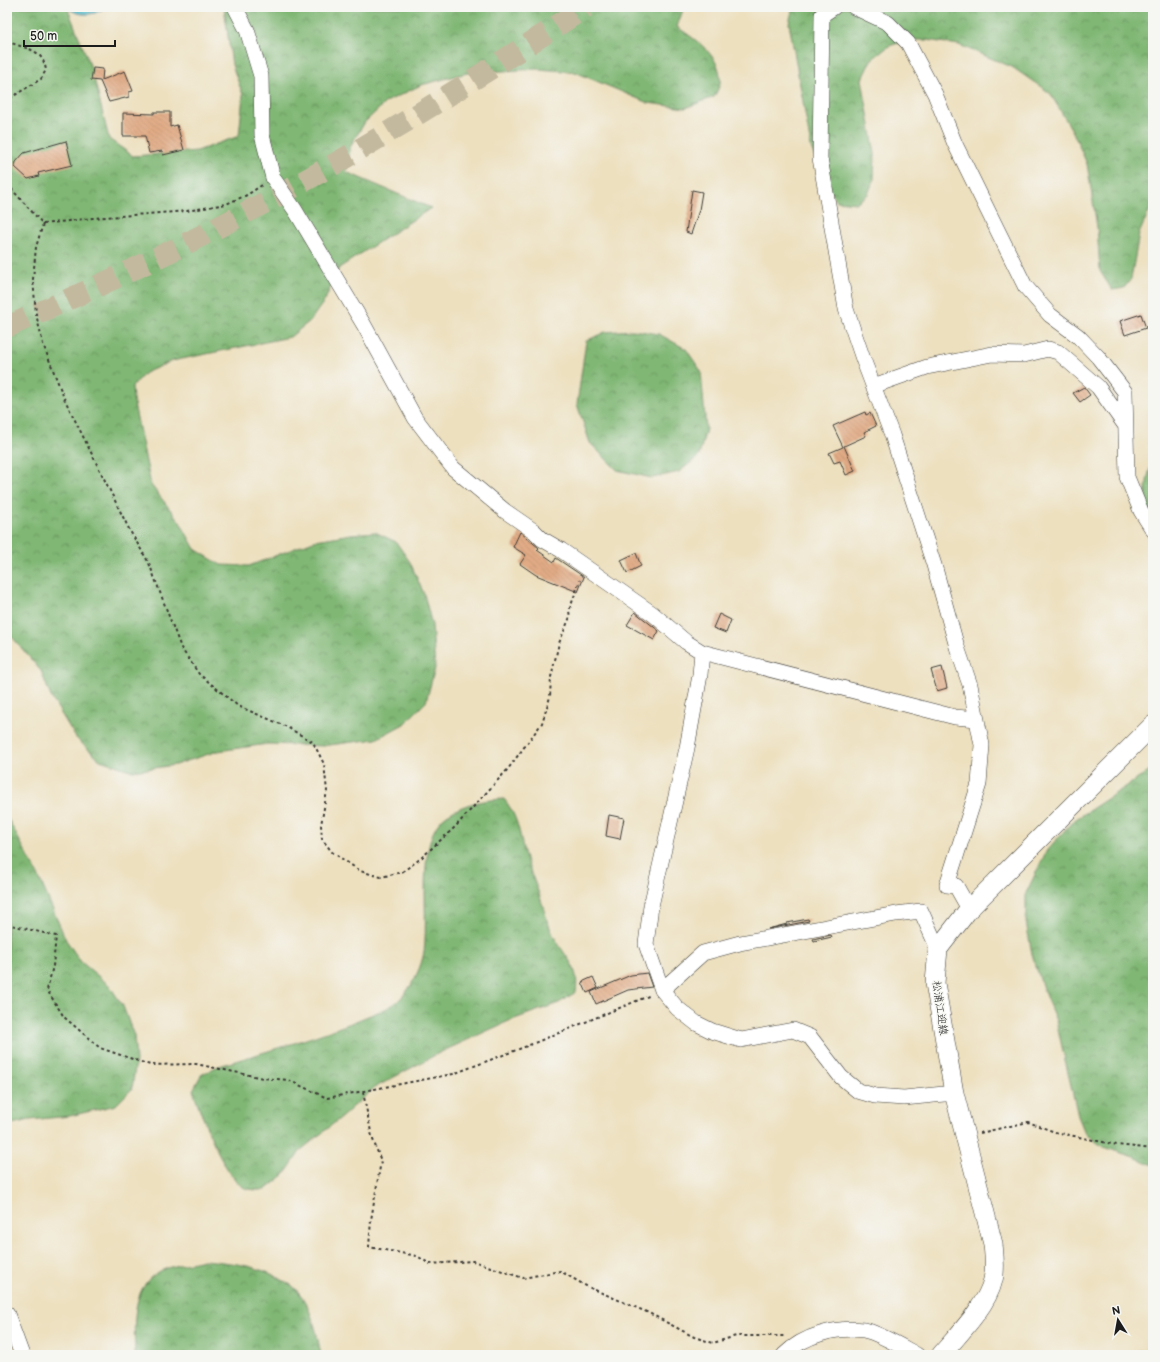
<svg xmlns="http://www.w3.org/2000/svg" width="1160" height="1362" viewBox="0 0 1160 1362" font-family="'Balsamiq Sans','Klee One',sans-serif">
	<defs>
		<pattern id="forest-crowns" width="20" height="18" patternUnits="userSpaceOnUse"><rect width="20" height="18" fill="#80b774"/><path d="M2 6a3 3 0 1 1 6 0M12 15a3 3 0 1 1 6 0" fill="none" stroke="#68945e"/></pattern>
		<pattern id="water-waves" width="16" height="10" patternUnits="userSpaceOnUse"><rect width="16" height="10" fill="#51bdcc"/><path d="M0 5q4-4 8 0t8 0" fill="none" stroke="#4299a5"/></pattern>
		<pattern id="building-back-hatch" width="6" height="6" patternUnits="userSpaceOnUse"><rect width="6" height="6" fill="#e1ab85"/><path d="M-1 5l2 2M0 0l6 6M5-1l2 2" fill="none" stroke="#c09372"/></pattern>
	</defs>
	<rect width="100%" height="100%" fill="#f6f6f2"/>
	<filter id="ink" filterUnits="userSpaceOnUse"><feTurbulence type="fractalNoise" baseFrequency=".025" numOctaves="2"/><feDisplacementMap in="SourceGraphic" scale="8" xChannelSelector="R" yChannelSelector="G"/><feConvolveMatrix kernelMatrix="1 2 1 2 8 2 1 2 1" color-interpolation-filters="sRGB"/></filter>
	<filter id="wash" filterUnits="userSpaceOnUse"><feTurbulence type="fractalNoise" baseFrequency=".012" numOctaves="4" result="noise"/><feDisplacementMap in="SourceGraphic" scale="16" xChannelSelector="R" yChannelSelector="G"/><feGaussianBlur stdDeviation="0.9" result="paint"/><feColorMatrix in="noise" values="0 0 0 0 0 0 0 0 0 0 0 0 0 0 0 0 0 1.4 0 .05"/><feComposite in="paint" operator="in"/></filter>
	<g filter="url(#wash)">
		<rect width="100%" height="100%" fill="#ede0bf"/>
		<path fill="url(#forest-crowns)" stroke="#4e6a48" d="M7 7H67L92 70 109 139 133 156 197 151 239 136 243 95 232 65 224 7H684L677 27C695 39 723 57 720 83 719 88 716 93 714 97L685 108 648 103 575 72 538 69 467 73 421 85 386 102 365 122 351 145 346 172 431 208 339 268 325 300 310 321 290 337 172 361 145 373 132 387 133 399 151 485 180 522 195 549 221 565 249 566 316 540 351 534 375 532 396 542 410 562 424 594 432 625 435 668 426 702 404 724 376 739 322 746 268 744 218 751 175 765 133 771 100 760 76 738 51 697 41 671 7 631Z
			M793 7H1153V202L1139 234 1131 279 1124 288 1112 290 1100 271 1097 227 1087 164 1073 132 1050 93 1012 67 959 45 927 40H908L889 46 871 60 862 79 875 154 874 179 868 194 856 203 837 201 825 184 811 147 789 23Z
			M633 330 659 334 686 349 701 371 706 429 699 456 679 472 652 478 617 470 590 443 577 404 586 341 605 332Z
			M1153 461V552C1147 521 1140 491 1153 461Z
			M1153 769V1165L1134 1157 1103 1147 1085 1133 1078 1116 1056 1021 1044 992 1032 954 1026 922V893L1047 850 1073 821Z
			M504 799C520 819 519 836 526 859 530 872 536 884 540 897 545 911 548 927 556 940 567 959 580 968 576 992L559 1003 509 1021 439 1053 374 1088 343 1116 301 1150 285 1174 265 1190C258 1190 248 1190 243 1187 223 1174 201 1114 193 1090L201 1075 216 1067C267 1051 319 1037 368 1016 378 1012 393 1007 400 999 411 988 419 972 423 957 431 921 413 837 447 815 465 803 483 800 504 799Z
			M7 817 38 875 66 940 81 962 109 985 123 1006 134 1036 136 1061 132 1089 116 1105 70 1116 30 1120 7 1125Z
			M204 1260C233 1263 259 1265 284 1281 288 1283 293 1286 296 1289 312 1307 317 1333 321 1355H135C134 1324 130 1279 168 1268 180 1264 192 1263 204 1260Z
			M1153 1349V1355H1129L1134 1352Z"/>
		<path fill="url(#water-waves)" stroke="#366c74" d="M67 7H105C95 17 76 16 67 7Z"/>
		<g id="blocks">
			<path fill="url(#building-back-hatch)" d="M93 68 103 69 102 80 125 71 133 91 129 92V97L109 102 100 81 91 80Z
				M154 112H170V127L177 125 184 150 163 155 162 151 149 153 145 136H123V113L154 114Z
				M66 141 72 165 38 173 39 176 28 179 15 167 16 162 24 153Z
				M692 190 702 192 699 210 691 234 686 232Z
				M1141 314 1146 328 1125 335 1120 321Z
				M1084 387 1090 395 1080 402 1073 393Z
				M865 412 866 415 870 413 876 426 864 432 866 436 844 446 855 471 846 475 840 461 834 463 829 453 843 447 833 426Z
				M520 532 539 548 537 550 554 562 556 558 584 577 578 592 536 575 520 564 526 555 513 547Z
				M636 553 641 566 627 573 621 560Z
				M635 612 659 631 654 640 627 625Z
				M719 614 731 620 726 633 713 628Z
				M942 667 947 688 937 691 931 670Z
				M609 815 624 818 620 839 606 836Z
				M808 919 809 921 768 929 787 924V923Z
				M831 935 832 937 814 941 813 939Z
				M647 973 652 987 628 990 596 1004 591 992 631 975Z
				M593 977 598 988 587 993 582 982Z"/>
		</g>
	</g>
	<g filter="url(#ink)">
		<use href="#blocks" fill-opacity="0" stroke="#3b3934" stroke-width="1"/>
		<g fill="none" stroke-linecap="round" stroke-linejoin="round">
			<path stroke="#c3b99e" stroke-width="22" stroke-dasharray="22 11" stroke-linecap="butt" d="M7 327C88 291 169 254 247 212 364 151 475 79 586 7"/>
			<defs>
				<path id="minor" d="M235 7 247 30 261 76 262 135 273 178 295 210 364 325 415 418 453 468 505 511 534 531 542 539 561 550 653 614 686 642 702 652 955 717 977 719
					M834 7 822 15 820 158 846 309 863 359 892 435 934 565 957 647 970 685 982 745 979 784 947 885 956 886 969 909
					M854 7 888 23 908 43 935 94 955 144 1025 286 1050 315 1078 336 1098 357 1125 392 1127 477 1141 511 1153 530
					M873 386 927 367 992 354 1024 355 1048 349 1058 352 1098 387 1125 425
					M702 652 700 675 687 748 651 906 646 944 662 990 677 1008 696 1023 712 1031 741 1040 793 1030 810 1037 841 1077 858 1091 875 1096 904 1098 954 1093
					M662 990 703 953 740 943 896 914 921 911 938 949
					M7 1314 22 1355
					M784 1355C804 1335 835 1327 864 1330 877 1332 904 1348 917 1355"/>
				<path id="major" d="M941 1355C958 1335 987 1306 993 1280 996 1268 994 1255 993 1244L954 1093 935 983 938 949 969 909 1153 725"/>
			</defs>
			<use href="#minor" stroke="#3b3934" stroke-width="16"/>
			<use href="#major" stroke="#3b3934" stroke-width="20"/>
			<path stroke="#3b3934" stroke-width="2" stroke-dasharray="3 3" stroke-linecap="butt" d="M7 41C26 50 42 47 46 70L41 79 7 100
				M7 184 43 224
				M43 224 36 247 33 279 36 314 43 344 64 398 130 531 149 563 181 648 199 674 238 706 285 726 313 742 324 764 327 791 321 825 322 839 332 852 360 871 381 877 402 872 420 859 455 827 508 769 542 723 550 697 551 677 559 643 570 617 569 611 580 580
				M43 224 93 218 187 211 226 204 247 195 262 185
				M7 924 56 936 53 966 47 990 64 1017 100 1048 150 1065 196 1064 263 1078 288 1080 327 1098 453 1074 527 1046 651 995
				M363 1092 372 1137 381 1161 371 1220 369 1247 417 1256 430 1264 473 1261 523 1278 560 1271 588 1287 649 1313 694 1337 713 1343 736 1336H785
				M980 1133 1028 1122 1055 1132 1117 1145 1153 1149"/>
			<use href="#minor" stroke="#fff" stroke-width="15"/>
			<use href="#major" stroke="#fff" stroke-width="19"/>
		</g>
	</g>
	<g text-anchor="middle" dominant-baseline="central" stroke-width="3" stroke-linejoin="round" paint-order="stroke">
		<g font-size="11" fill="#1c1c1c" stroke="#f6f6f2">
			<text transform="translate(940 1008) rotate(82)">松浦江迎線</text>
		</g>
	</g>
	<rect width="1160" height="1362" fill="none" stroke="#f6f6f2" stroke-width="24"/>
	<g transform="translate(1118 1320) rotate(349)" stroke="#f6f6f2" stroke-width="3" paint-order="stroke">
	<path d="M0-3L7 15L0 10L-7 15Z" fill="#1c1c1c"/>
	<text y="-6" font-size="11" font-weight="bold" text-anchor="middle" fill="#1c1c1c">N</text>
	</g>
	<path d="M24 40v6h91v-6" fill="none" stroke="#1c1c1c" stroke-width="2"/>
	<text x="30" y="40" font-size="12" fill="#1c1c1c" stroke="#f6f6f2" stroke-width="3" paint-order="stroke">50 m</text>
</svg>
